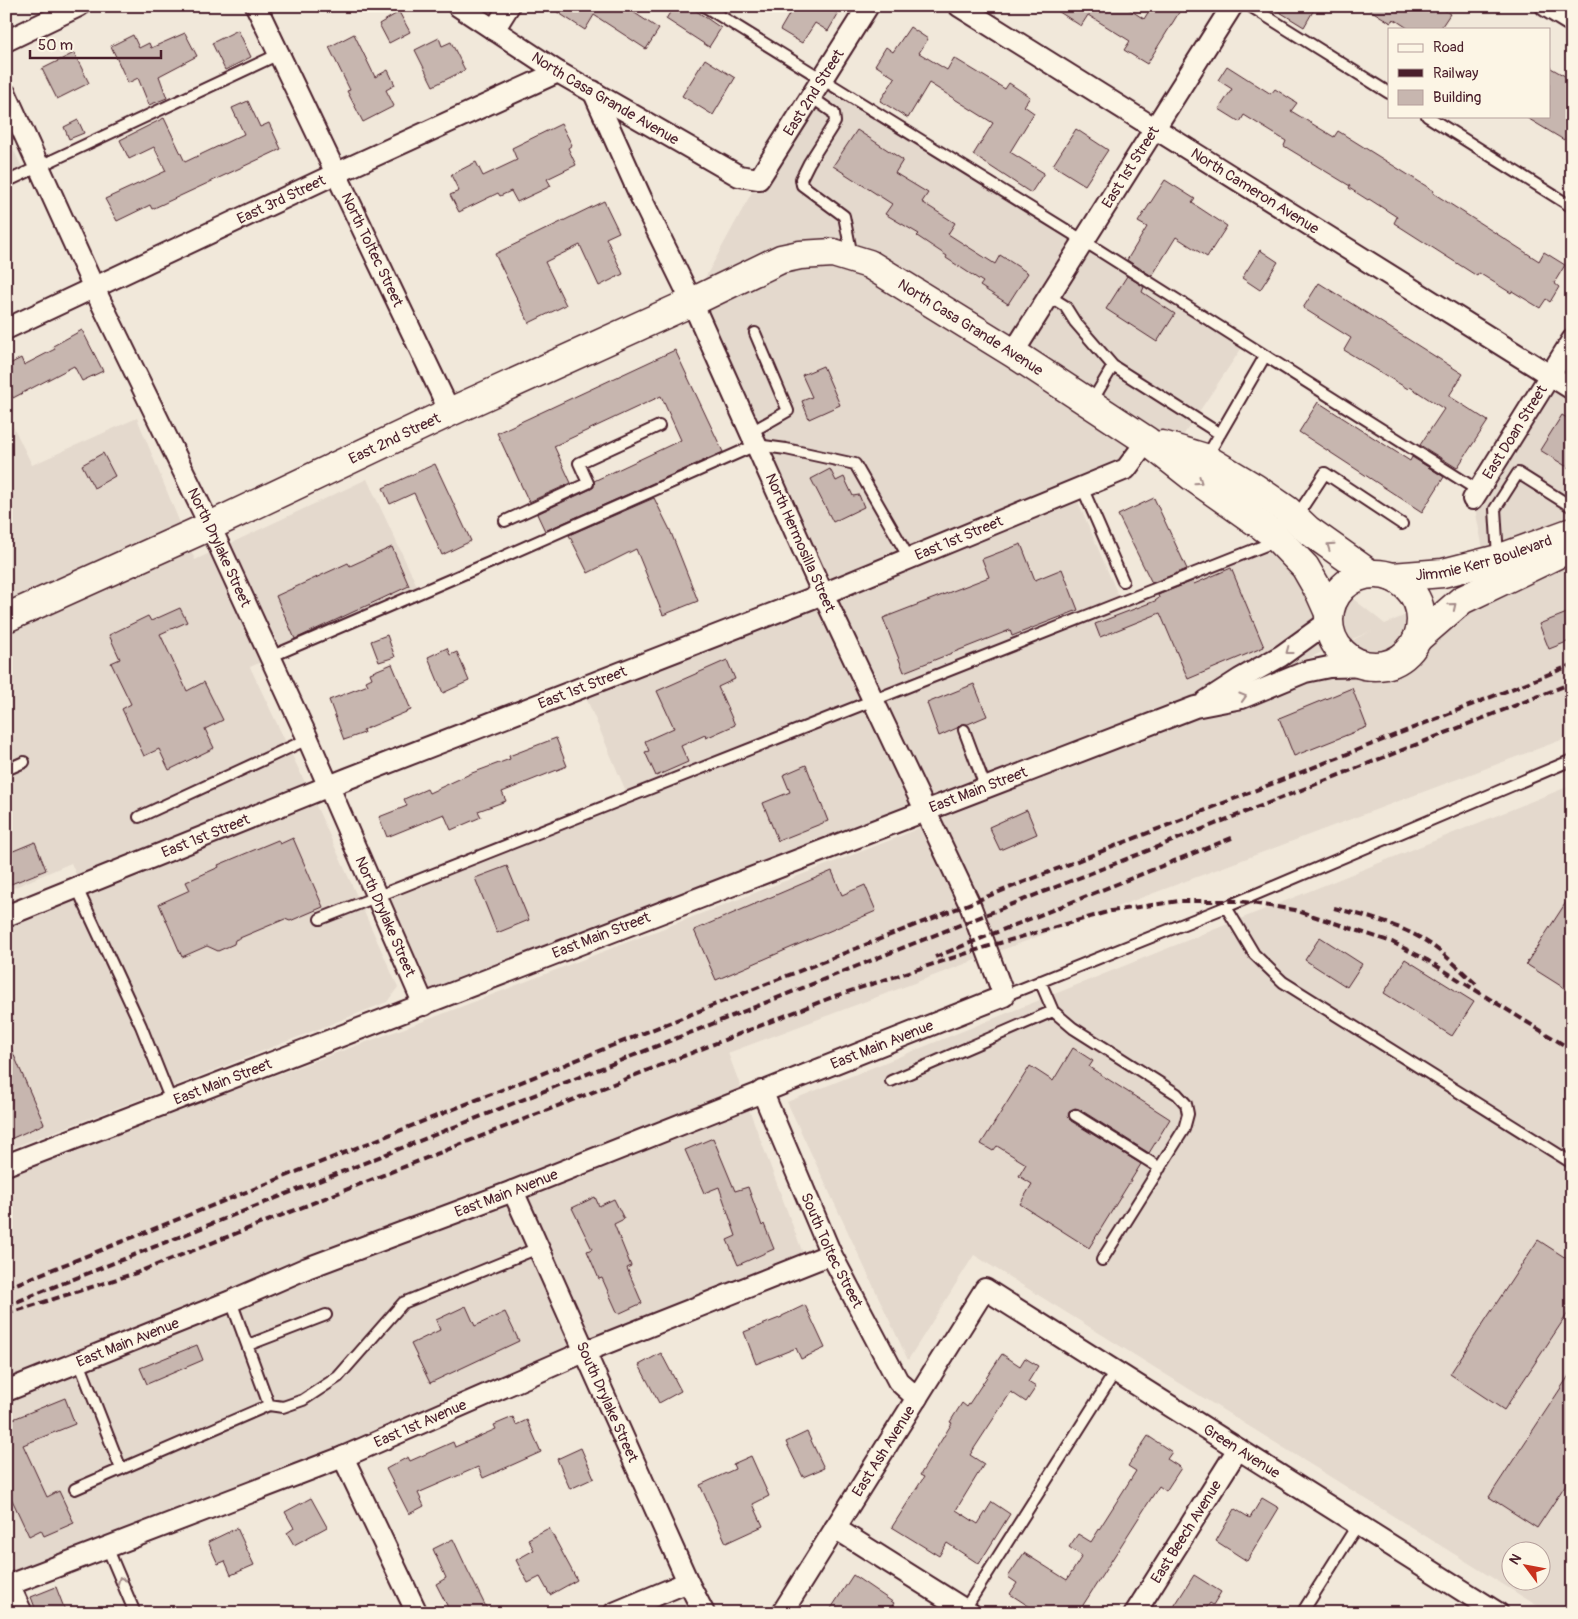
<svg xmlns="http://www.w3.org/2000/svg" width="1578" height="1619" viewBox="0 0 1578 1619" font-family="Pangolin,sans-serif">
	<rect width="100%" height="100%" fill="#f1e8da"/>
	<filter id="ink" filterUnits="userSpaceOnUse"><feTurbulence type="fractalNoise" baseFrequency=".02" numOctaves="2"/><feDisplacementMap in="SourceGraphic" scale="10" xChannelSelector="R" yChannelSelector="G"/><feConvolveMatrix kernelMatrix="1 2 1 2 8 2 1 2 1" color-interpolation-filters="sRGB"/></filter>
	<g filter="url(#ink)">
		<path fill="#e4d9cd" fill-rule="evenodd" d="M822 78 1245 343 1174 449 1147 441 1126 469 1073 490 1121 602 1279 540 1385 624 1489 579 1473 499 1572 340V736L728 1053 807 1264 6 1583V1178L180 1110 432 1018 896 838 992 796 1197 717 1371 631 1195 707 424 1005 377 896 628 796 582 688 823 594 692 302 759 179Z
			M6 135 22 167 6 177Z
			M6 412 32 465 137 418 195 560 367 479 419 590 250 667 319 812 398 987 387 1002 169 1088 71 863 6 891Z
			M1572 785V1613H1549L974 1255 908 1360 787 1102ZM1510 1552H1540V1582H1510Z
			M79 887 159 1092 6 1150V916Z"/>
		<path fill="#c7b6af" stroke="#4a1f2b" d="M548 6H624L659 29 646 49 594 15 585 30Z
			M674 6H689L721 28 709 47 666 19Z
			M794 6H825L838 14 828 31 815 23 802 43 780 30Z
			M1050 6H1124L1144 19 1152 6H1183L1147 64 1124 50 1130 41 1088 15 1081 26Z
			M1270 6H1316L1304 27Z
			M1364 6H1438L1450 14 1440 29H1409L1394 19 1391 23Z
			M399 12 410 32 389 43 379 24Z
			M910 27 928 39 919 53 947 70 954 58 1005 89 1009 83 1030 97 1024 106 1034 113 1010 152 1044 173 1031 193 973 155 993 123 929 83 908 118 880 101 895 78 875 65 886 47 893 52Z
			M238 30 251 57 225 70 212 43Z
			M185 33 197 56 159 76 167 98 149 105 138 78 128 83 111 46 133 35 139 48 149 43 151 48Z
			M354 34 375 77 388 70 395 85 386 90 394 106 363 122 347 91 350 90 329 47Z
			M439 38 442 46 451 42 465 70 433 86 415 50Z
			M74 53 89 83 57 99 42 69Z
			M705 59 735 78 713 115 682 96Z
			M1227 66 1271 94 1275 89 1297 103 1291 111 1334 137 1338 131 1434 191 1433 193 1539 261 1544 252 1565 265 1554 283 1559 287 1550 302 1546 299 1540 308 1512 291 1511 293 1479 273 1477 276 1394 223 1397 217 1369 199 1368 200 1349 188 1350 186 1284 146 1286 141 1244 115 1240 122 1219 109 1232 89 1218 80Z
			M1549 67 1572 80V127L1564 140 1524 116H1549Z
			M248 101 260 127 269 123 281 149 152 209 150 205 117 221 105 199 166 171 154 147 129 159 120 140 164 118 185 162 244 134 232 108Z
			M78 120 84 133 69 139 64 127Z
			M561 124 572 145 568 148 576 165 547 179 551 186 517 202 511 191 500 196 498 193 459 212 450 195 459 191 451 175 476 162 483 176 517 160 512 148Z
			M1076 129 1108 150 1085 185 1053 165Z
			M857 130 903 160 895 173 928 193 922 202 955 223 948 234 995 264 1000 255 1028 273 1008 304 980 286 983 282 946 258 947 256 917 236 919 234 885 214 892 204 833 166Z
			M1165 180 1195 199 1192 203 1227 226 1207 257 1176 237 1152 276 1127 260 1147 227 1138 222Z
			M604 201 619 232 606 238 623 274 599 286 580 245 545 262 566 305 529 323 495 254Z
			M1260 250 1278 262 1260 290 1242 278Z
			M1127 276 1144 287 1142 292 1175 314 1157 342 1106 309Z
			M1319 283 1463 374 1449 396 1488 421 1457 468 1420 445 1444 409 1410 387 1408 389 1344 350 1351 338 1303 308Z
			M82 330 103 371 82 381 74 366 13 398 6 385V366L21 358 24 365 55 349 53 346Z
			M675 350 723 452 545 531 537 514 591 489 594 487V481L681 440 661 396 554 446 571 483 529 502 497 433Z
			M823 366 840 405 809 419 802 401 812 397 802 375Z
			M1318 402 1410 461 1412 457 1444 477 1422 512 1299 432Z
			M1562 415 1572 421V470L1540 450Z
			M103 453 115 476 94 488 82 465Z
			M435 464 471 541 442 555 414 493 390 504 383 488Z
			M830 469 836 481 844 477 853 496 859 495 864 507 833 522 811 479Z
			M654 498 670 530 698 601 663 615 636 549 588 573 569 535Z
			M1154 498 1187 569 1152 583 1118 515Z
			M1021 544 1035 580 1062 569 1078 610 1012 636 1010 630 904 672 883 618 989 577 982 559Z
			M392 547 409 586 295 639 276 596 348 563 350 566Z
			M1231 568 1264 647 1188 679 1160 613 1100 637 1095 624 1155 601 1159 598 1158 595 1193 581 1194 584Z
			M180 608 187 622 160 634 187 691 204 682 223 720 205 729 214 748 169 770 159 749 144 756 122 709 131 704 111 663 120 659 109 635 148 616 151 621Z
			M1572 611V640L1549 649 1539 624Z
			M387 635 395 657 379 662 371 641Z
			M447 648 450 655 457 652 469 681 443 693 428 657Z
			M727 660 735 679 718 687 735 725 706 738 705 735 681 746 688 762 656 776 645 752 649 751 645 741 674 728 657 691Z
			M392 664 411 710 363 730 364 733 344 740 329 700 368 685 366 681 372 678 370 673Z
			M974 684 987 716 968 724H961L957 728 939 736 927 703Z
			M1352 688 1367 727 1294 756 1279 718Z
			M556 738 567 766 502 792 506 801 478 811 481 817 451 830 444 814 387 837 379 817 407 806 404 799 427 789 429 793 472 773 510 759 509 756Z
			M806 765 828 821 778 841 763 803 790 792 783 775Z
			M1027 810 1037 834 1000 850 989 827Z
			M293 838 323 907 290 921 285 919 235 940 234 944 218 951 207 946 182 957 159 904 190 890 186 882 219 867 218 865 278 840 280 844Z
			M35 842 46 870 6 886V854Z
			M507 866 529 920 497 933 475 878Z
			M832 871 842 895 865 885 876 911 716 980 694 930Z
			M1572 893V993L1526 964Z
			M1320 937 1362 964 1347 987 1305 960Z
			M1405 959 1474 1002 1452 1036 1384 993Z
			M6 1037 44 1124 6 1141Z
			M1073 1048 1093 1061 1089 1067 1170 1119 1149 1153 1079 1109 1075 1108 1069 1111 1068 1115 1071 1121 1141 1164 1089 1248 1020 1204 1032 1184 1019 1176 1026 1164 997 1146 993 1151 981 1144 1030 1066 1053 1081Z
			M713 1138 735 1191 748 1187 762 1226 764 1224 774 1249 738 1265 727 1240 736 1236 719 1187 704 1193 685 1150Z
			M595 1197 599 1206 614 1199 624 1219 614 1224 631 1266 627 1268 642 1303 618 1314 602 1278 599 1279 587 1251 592 1249 572 1208Z
			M1538 1240 1572 1262V1307L1504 1410 1450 1374Z
			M805 1305 825 1348 801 1359 796 1348 756 1364 744 1332 782 1317V1316Z
			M466 1306 475 1326 505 1312 519 1341 430 1383 411 1344 440 1330 436 1320Z
			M197 1345 203 1360 147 1384 140 1368Z
			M661 1353 681 1391 659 1403 639 1365Z
			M1002 1354 1020 1366 1025 1358 1038 1366 1028 1382 1036 1387 1026 1402 1011 1392 975 1447 970 1455 984 1464 956 1510 978 1524 992 1502 1010 1514 979 1564 947 1543 939 1556 892 1527 924 1477 920 1475 952 1423 950 1422 962 1403 967 1407Z
			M1572 1371V1475L1537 1528 1489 1497Z
			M65 1398 75 1424 23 1445 47 1497 59 1491 74 1523 44 1536 41 1530 29 1536 6 1487V1422Z
			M513 1417 516 1425 527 1420 541 1452 483 1478 478 1467 418 1493 424 1506 409 1514 386 1469 408 1457 410 1461 453 1442 455 1447 496 1429 494 1425Z
			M807 1432 824 1468 803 1477 786 1442Z
			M1148 1436 1172 1452 1167 1459 1181 1468 1166 1491 1159 1486 1078 1613H1026L1030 1607 1010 1594 1017 1583 1008 1577 1024 1553 1067 1580 1082 1556 1069 1547 1078 1534 1091 1542 1136 1471 1128 1466Z
			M581 1448 594 1478 570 1489 557 1459Z
			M751 1456 769 1496 753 1504 763 1526 726 1543 700 1485 735 1469 733 1464Z
			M311 1498 327 1527 294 1545 287 1533 294 1528 285 1512Z
			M1262 1498 1279 1508 1247 1561 1216 1541 1235 1509 1250 1518Z
			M237 1528 254 1565 231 1575 225 1561 218 1564 208 1542Z
			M549 1528 577 1580 550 1595 540 1577 528 1583 516 1560 534 1550 528 1539Z
			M453 1539 467 1569 489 1613H451L436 1584 446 1578 433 1549Z
			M853 1575 894 1603 888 1613H828Z
			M1194 1575 1221 1592 1213 1605 1210 1603 1203 1613H1170Z
			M56 1587 66 1613H37L31 1597Z"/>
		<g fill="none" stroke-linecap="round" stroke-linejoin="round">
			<defs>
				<path id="lane" d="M704 6 1084 241 1479 491
					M1250 6 1389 93
					M811 97 834 113 835 122 809 163 801 179 802 185 844 216 852 256
					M1427 116 1572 207
					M6 182 279 54
					M1049 296 1065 306 1075 322 1113 366 1091 403
					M1113 366 1220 434
					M751 432 788 411 755 333
					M1206 458 1265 356
					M1082 487 1123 581
					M1296 517 1325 473 1402 524
					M505 521 588 483 579 463 659 426
					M1498 557 1495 509 1518 473 1572 507
					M270 657 489 563 756 445 786 449 855 464 909 558
					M964 730 985 786
					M6 770 24 762
					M139 817 308 739
					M77 888 141 1026 171 1101
					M1226 907 1572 760
					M320 919 1276 541
					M1040 981 1053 1011 1073 1028 1177 1094 1186 1104 1188 1114 1184 1129 1102 1260
					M1004 996 1226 907 1254 954 1283 982 1572 1163
					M891 1081 1053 1011
					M1075 1115 1160 1168
					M231 1301 269 1405 283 1407 303 1400 338 1377 403 1303 538 1248
					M248 1345 326 1315
					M79 1362 121 1469
					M75 1489 269 1405
					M107 1547 135 1613
					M963 1612 1115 1372
					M1302 1613 1358 1524"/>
				<g id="street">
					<path id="s1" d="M256 6 450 412"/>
					<path id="s2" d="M458 6 558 72 739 176 759 179 868 6"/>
					<path id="s3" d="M959 6 1572 389"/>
					<path d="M1546 6 1572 22"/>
					<path d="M494 30 509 6"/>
					<path d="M6 41 79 6"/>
					<path id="s4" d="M6 94 94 288 210 526 308 739 424 1005"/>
					<path id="s5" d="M6 329 335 174 558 72"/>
					<path id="s6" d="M1013 353 1232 6"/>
					<path id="s7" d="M1473 499 1572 340"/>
					<path d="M1206 701 1240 679 1281 656 1328 622"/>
					<path id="s8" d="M6 916 349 778 823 594 1126 469 1147 441"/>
					<path id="s9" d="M762 1091 831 1254 898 1381 917 1398"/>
					<path id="s10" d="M6 1165C403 1013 798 857 1195 707L1242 698 1305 672 1329 667 1374 666"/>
					<path id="s11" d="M513 1191 688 1582 704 1613"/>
					<path id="s12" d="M6 1391 231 1301 307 1268 513 1191 1004 996 970 905 823 594 692 302 642 200 593 91"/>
					<path d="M343 1457 417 1613"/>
					<path d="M835 1528 970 1613"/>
					<path d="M9 1585 22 1613"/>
					<path id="s13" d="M6 1586 343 1457 584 1352 831 1254"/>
					<path d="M614 1613 688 1582"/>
					<path id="s14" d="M782 1613 985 1289 1498 1613"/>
					<path id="s15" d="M1135 1613 1238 1449"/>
				</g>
				<g id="primary">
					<path d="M1162 445 1205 458 1255 488 1287 510 1308 530 1370 574"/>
					<circle cx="1375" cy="620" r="46"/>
					<path id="s16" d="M1392 577 1443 573 1498 559 1572 532"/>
					<path id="s17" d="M6 618 210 526 450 412 692 302 781 259 800 255 833 253 869 264 1013 353 1147 441 1194 478 1272 533 1305 567 1320 593 1329 613"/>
					<path d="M1417 639 1462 600 1560 553"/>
				</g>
			</defs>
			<use href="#lane" stroke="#4a1f2b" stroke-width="14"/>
			<use href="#street" stroke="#4a1f2b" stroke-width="24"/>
			<use href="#primary" stroke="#4a1f2b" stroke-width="31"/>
			<use href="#lane" stroke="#fcf5e5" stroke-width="10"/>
			<use href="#street" stroke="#fcf5e5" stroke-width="20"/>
			<use href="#primary" stroke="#fcf5e5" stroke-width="28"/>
			<path stroke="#4a1f2b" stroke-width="4" stroke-dasharray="8 4" stroke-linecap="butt" d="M1334 908C1361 915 1390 922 1415 935 1439 947 1457 967 1476 984
				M935 957 1234 837
				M6 1288 779 979 1572 665
				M6 1306 1000 909 1572 683
				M6 1314 136 1273 835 996 986 947 1111 911 1179 901H1239L1295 910 1392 942 1427 960 1572 1050"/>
		</g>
		<defs><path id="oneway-chevron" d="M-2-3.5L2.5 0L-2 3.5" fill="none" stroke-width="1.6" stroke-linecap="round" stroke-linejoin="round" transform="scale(1.25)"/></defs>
		<g stroke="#a38a88">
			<use href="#oneway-chevron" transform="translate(1199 481) rotate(35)"/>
			<use href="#oneway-chevron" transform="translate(1330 546) rotate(-145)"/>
			<use href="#oneway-chevron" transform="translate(1453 606) rotate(-39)"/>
			<use href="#oneway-chevron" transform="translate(1289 651) rotate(143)"/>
			<use href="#oneway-chevron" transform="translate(1243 697) rotate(-17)"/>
			<use href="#oneway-chevron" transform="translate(121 1580) rotate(-113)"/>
		</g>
	</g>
	<g text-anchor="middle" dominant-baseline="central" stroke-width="5" stroke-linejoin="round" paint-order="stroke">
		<g font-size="15" fill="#4a1f2b" stroke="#fcf5e5">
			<text stroke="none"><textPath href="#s2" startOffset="451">East 2nd Street</textPath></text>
			<text stroke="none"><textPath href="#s2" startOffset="174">North Casa Grande Avenue</textPath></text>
			<text stroke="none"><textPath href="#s6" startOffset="220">East 1st Street</textPath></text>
			<text stroke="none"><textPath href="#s3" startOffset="349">North Cameron Avenue</textPath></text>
			<text stroke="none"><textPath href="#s5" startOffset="304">East 3rd Street</textPath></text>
			<text stroke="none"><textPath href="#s1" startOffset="270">North Toltec Street</textPath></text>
			<text stroke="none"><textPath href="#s17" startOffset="1064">North Casa Grande Avenue</textPath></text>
			<text stroke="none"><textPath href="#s7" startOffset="79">East Doan Street</textPath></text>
			<text stroke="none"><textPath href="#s17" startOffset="428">East 2nd Street</textPath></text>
			<text stroke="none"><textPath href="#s8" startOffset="1025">East 1st Street</textPath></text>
			<text transform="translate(800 543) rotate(66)">North Hermosilla Street</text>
			<text stroke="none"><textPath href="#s4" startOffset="501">North Drylake Street</textPath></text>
			<text stroke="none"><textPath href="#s16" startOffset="94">Jimmie Kerr Boulevard</textPath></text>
			<text stroke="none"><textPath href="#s8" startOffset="620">East 1st Street</textPath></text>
			<text stroke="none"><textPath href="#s10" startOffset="1042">East Main Street</textPath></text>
			<text stroke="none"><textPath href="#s8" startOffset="215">East 1st Street</textPath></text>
			<text stroke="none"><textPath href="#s4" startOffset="906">North Drylake Street</textPath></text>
			<text stroke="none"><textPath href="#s10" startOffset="638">East Main Street</textPath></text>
			<text stroke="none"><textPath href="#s12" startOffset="942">East Main Avenue</textPath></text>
			<text stroke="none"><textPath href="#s10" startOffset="232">East Main Street</textPath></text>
			<text stroke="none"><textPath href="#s12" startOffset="538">East Main Avenue</textPath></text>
			<text stroke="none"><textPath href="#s9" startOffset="174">South Toltec Street</textPath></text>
			<text stroke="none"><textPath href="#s12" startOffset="131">East Main Avenue</textPath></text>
			<text stroke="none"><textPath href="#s11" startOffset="231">South Drylake Street</textPath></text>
			<text stroke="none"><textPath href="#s13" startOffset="445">East 1st Avenue</textPath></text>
			<text stroke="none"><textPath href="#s14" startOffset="191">East Ash Avenue</textPath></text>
			<text stroke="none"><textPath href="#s14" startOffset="686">Green Avenue</textPath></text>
			<text stroke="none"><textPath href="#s15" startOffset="96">East Beech Avenue</textPath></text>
		</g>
	</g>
	<rect width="1578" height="1619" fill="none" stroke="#fcf5e5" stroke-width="25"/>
	<rect x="12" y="12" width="1553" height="1594" fill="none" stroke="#4a1f2b" stroke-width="2" filter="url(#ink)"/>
	<rect x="1388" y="28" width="162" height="90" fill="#fcf5e5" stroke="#b59f9b"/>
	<rect x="1398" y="44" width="25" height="8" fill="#fcf5e5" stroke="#b59f9b"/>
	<text x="1433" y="52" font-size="15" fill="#4a1f2b">Road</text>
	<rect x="1398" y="69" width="25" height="8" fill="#4a1f2b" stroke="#b59f9b"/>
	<text x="1433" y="78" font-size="15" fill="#4a1f2b">Railway</text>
	<rect x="1398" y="90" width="25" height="15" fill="#c7b6af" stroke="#b59f9b"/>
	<text x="1433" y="102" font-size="15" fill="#4a1f2b">Building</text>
	<g transform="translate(1526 1566) rotate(302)"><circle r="24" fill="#fcf5e5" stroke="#b59f9b"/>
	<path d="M0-4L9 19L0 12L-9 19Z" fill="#c8321e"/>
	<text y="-8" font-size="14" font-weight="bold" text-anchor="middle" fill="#4a1f2b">N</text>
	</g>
	<path d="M30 50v8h131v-8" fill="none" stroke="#4a1f2b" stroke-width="2.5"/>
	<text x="38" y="50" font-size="15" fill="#4a1f2b" stroke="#fcf5e5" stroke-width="4" paint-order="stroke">50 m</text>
</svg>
